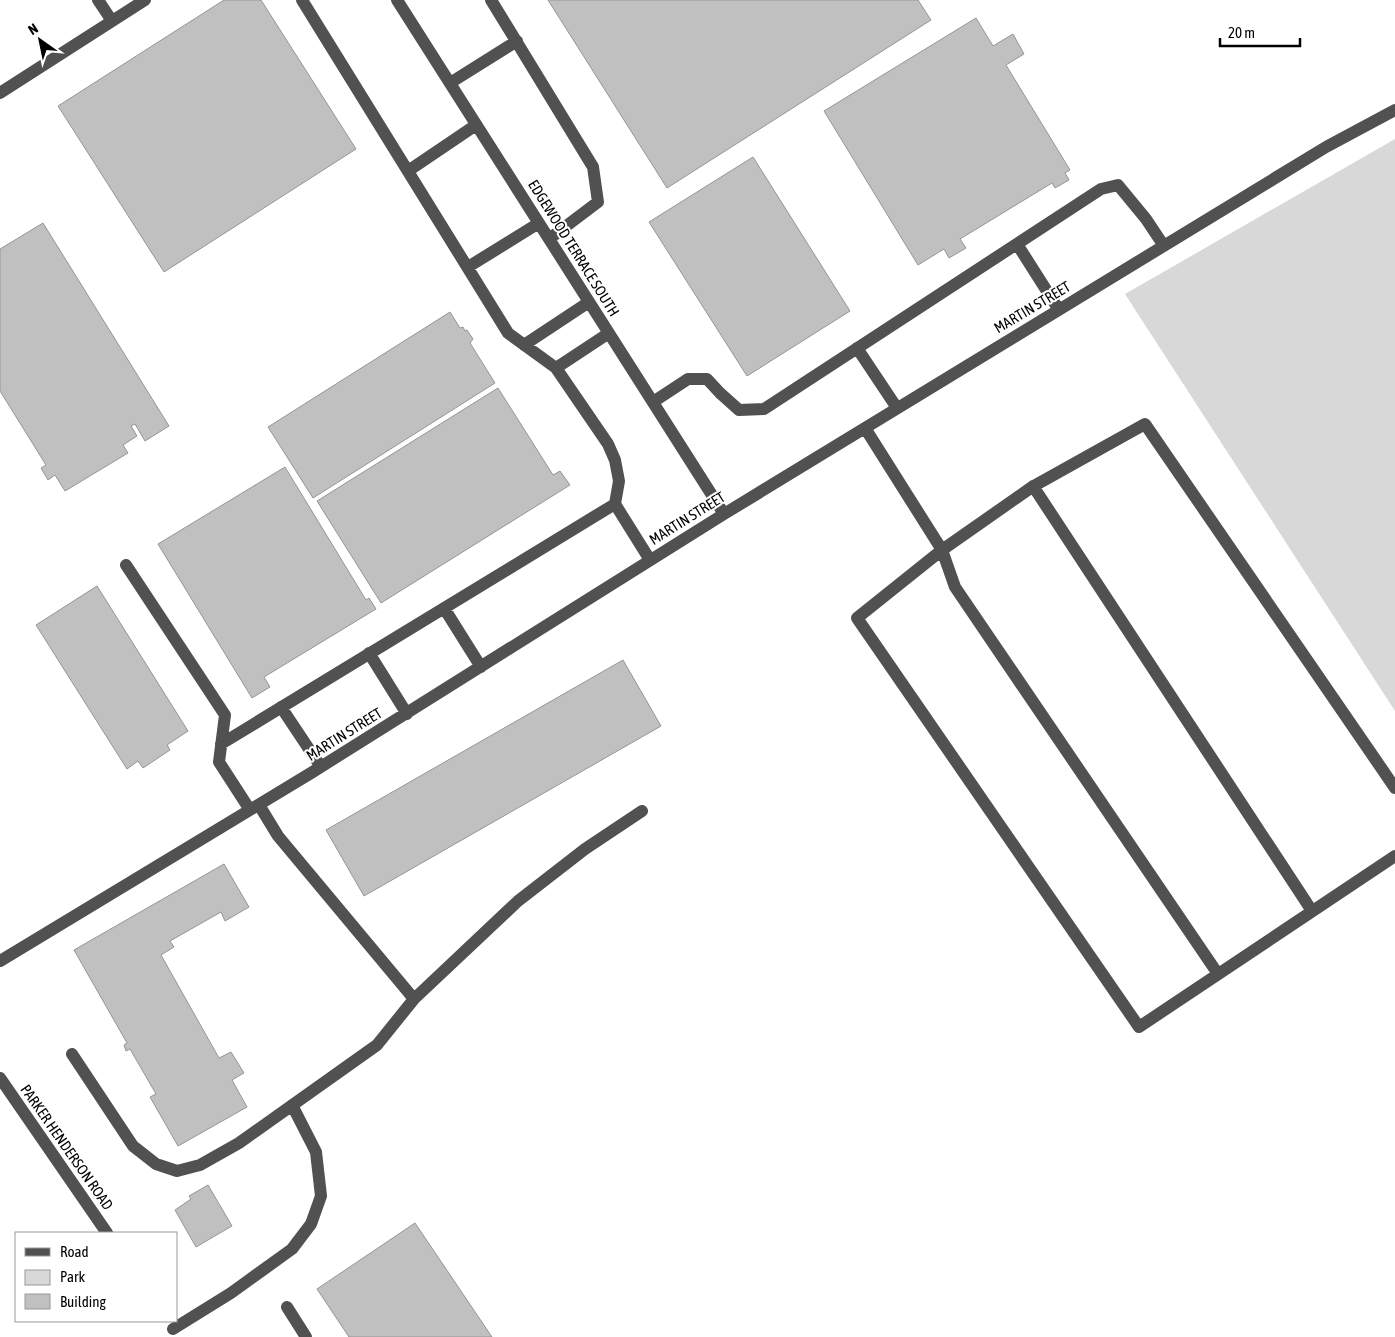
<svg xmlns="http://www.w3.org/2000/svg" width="1395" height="1337" viewBox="0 0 1395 1337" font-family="'Asap Condensed',sans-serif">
	<rect width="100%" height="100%" fill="#fff"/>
	<path fill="#d8d8d8" d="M1395 139V711L1125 294Z"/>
	<path fill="#c0c0c0" stroke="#959595" d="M224 0H261L356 149 164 272 58 106Z
		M548 0H918L931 20 667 188Z
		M976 18 993 46 1013 34 1024 54 1006 65 1070 170 1065 173 1069 180 1055 188 1052 183 960 239 966 248 949 258 944 249 918 265 824 111Z
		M753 157 850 311 747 376 649 222Z
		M43 223 169 426 145 441 135 424 131 426 137 436 123 445 128 453 65 491 55 475 48 480 41 468 46 465 0 391V249Z
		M450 312 460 328 463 327 465 331 467 330 473 339 470 343 495 383 313 498 268 427Z
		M498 388 553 475 560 471 570 485 381 603 317 501Z
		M285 467 366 600 369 598 376 609 264 677 270 687 252 698 158 544Z
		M97 586 188 731 167 745 170 750 143 768 138 761 127 769 36 625Z
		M623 660 661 726 364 896 326 830Z
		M224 864 249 907 225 921 221 912 170 941 174 947 161 955 219 1058 231 1052 244 1073 232 1080 247 1107 178 1146 150 1097 156 1094 130 1049 126 1051 124 1045 127 1043 74 950Z
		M208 1185 232 1226 196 1247 175 1210 191 1199 189 1196Z
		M415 1223 492 1337H349L317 1289Z"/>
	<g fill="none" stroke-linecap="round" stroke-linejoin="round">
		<path stroke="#515151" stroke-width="12" d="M98 0 112 21
			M397 0 724 514
			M491 0 593 167 598 202 549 239
			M450 83 517 41
			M0 93 145 0
			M408 171 476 125
			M1017 244 1059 310
			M468 267 539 223
			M524 345 589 302
			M857 348 897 408
			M556 368 609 333
			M653 402 688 379H707L720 393 739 410 764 409 1101 189 1118 185 1146 219 1164 246
			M865 428 942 550 955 587 1218 974
			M1033 486 1312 911
			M615 504 650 560
			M126 565 225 715 219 762 250 810
			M444 608 481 667
			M369 653 407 714
			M281 707 321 767
			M221 744 615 504 619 481 615 460 608 444 556 368 508 333 302 0
			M1395 788 1145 424 1032 487 942 550 857 618 1139 1027 1395 856
			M259 805 278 836 414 999
			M0 961 311 773 724 514 1326 147 1395 110
			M72 1054 133 1146 156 1164 177 1171 200 1165 239 1143 377 1045 414 999 518 901 585 849 642 811
			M0 1078 107 1233
			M287 1307 306 1337
			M173 1329 231 1293 292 1249 311 1224 321 1196 316 1152 292 1105"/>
	</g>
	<g text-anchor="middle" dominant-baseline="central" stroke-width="4" stroke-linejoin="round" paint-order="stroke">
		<g font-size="15" fill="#000" stroke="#fff">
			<text transform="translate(574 248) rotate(58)">EDGEWOOD TERRACE SOUTH</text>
			<text transform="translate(1032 307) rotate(-31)">MARTIN STREET</text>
			<text transform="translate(687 518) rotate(-32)">MARTIN STREET</text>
			<text transform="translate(344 734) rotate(-32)">MARTIN STREET</text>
			<text transform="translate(67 1147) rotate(55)">PARKER HENDERSON ROAD</text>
		</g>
	</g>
	<rect x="15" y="1232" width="162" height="90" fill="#ffffff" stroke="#999999"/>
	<rect x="25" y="1248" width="25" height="8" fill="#515151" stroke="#999999"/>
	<text x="60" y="1257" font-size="15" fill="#000000">Road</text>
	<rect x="25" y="1270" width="25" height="15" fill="#d8d8d8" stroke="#999999"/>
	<text x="60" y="1282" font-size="15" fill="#000000">Park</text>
	<rect x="25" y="1294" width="25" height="15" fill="#c0c0c0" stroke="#999999"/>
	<text x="60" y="1307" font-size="15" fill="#000000">Building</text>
	<g transform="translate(40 40) rotate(327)" stroke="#ffffff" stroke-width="4" paint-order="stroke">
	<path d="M0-4L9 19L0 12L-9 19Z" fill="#000000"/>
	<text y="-8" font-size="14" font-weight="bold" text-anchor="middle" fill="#000000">N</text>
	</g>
	<path d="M1220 38v8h80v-8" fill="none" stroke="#000000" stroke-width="2.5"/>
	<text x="1228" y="38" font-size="15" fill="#000000" stroke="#ffffff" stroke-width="4" paint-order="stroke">20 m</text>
</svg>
